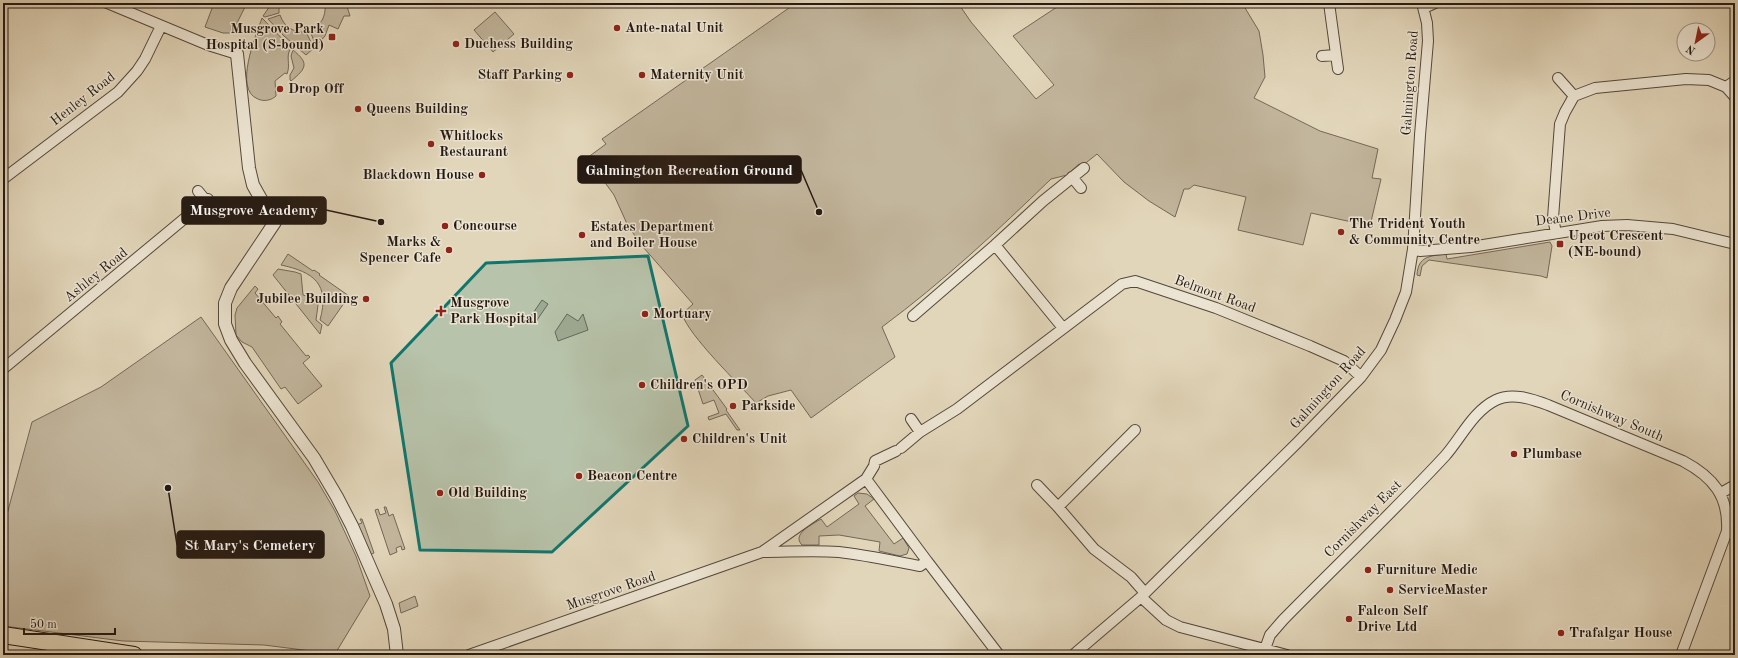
<svg xmlns="http://www.w3.org/2000/svg" width="1738" height="658" viewBox="0 0 1738 658" font-family="'Old Standard TT',serif">
	<rect width="100%" height="100%" fill="#e2d6ba"/>
	<filter id="stains"><feTurbulence type="fractalNoise" baseFrequency=".005" numOctaves="4"/><feColorMatrix values="0 0 0 0 .2 0 0 0 0 .09 0 0 0 0 .02 0 0 0 .5 -.17"/></filter>
	<radialGradient id="worn" r=".72"><stop offset=".6" stop-color="#630" stop-opacity="0"/><stop offset="1" stop-color="#630" stop-opacity=".3"/></radialGradient>
	<path fill="#c2b69d" stroke="#736858" d="M214 3H247L232 33H223L205 27Z
		M272 3H279V13L265 17 263 16Z
		M328 3H346L350 16H344L338 29 329 25 325 36 316 46 310 31C321 25 326 17 325 5Z
		M796 3H958L971 22 1036 99 1054 85 1013 36 1063 3H1242L1259 31 1263 55 1265 77 1254 98 1320 131 1378 149 1372 178 1381 179 1370 226 1311 213 1303 245 1238 230 1246 197 1194 185 1189 189H1184L1175 217 1149 201 1124 182 1097 154 1082 166 1079 164 1067 175 1051 179C997 231 943 282 882 327L895 357 811 418 791 390 768 396 756 403C739 384 689 336 682 314L693 304 643 247 628 226 614 195 587 158 606 144 602 139Z
		M495 12 514 34 493 52 474 30Z
		M280 15C284 27 294 33 306 32L314 48 306 55 284 36 268 19Z
		M262 18 291 48C285 56 291 64 287 74L285 73 275 81 276 96C272 100 264 102 258 99 233 90 256 35 262 18Z
		M293 50C309 63 307 68 291 81L290 80V75L294 68 291 56Z
		M1550 242 1552 246 1547 278 1541 276 1429 260 1422 266 1420 276 1417 275C1418 256 1430 256 1446 254L1447 259Z
		M288 254 313 271 314 270 320 274 319 275 349 296 328 326 320 320C330 284 314 272 281 265Z
		M278 269 295 272 301 274 303 295 310 297H317L318 305 316 320 322 325 320 334 273 275Z
		M255 286 258 289 255 293 276 318 278 316 282 322 280 324 306 356 308 355 310 357 303 363 322 386 298 404 285 387 281 389 252 347 242 342 236 335 235 315 237 308Z
		M542 300 548 304 535 323 529 319Z
		M567 314 578 321 583 314 588 330 558 341 555 332Z
		M201 317 318 482 335 511 356 556 370 596 335 654 264 645 123 641 3 626V529L32 422 101 387Z
		M702 375 727 409 726 410 740 430H737L726 414 709 420 708 417 719 413 714 400 703 404 695 380Z
		M858 493 867 494 874 499 865 506 894 544 903 538 909 548 907 554 900 556 879 551 880 542 839 535 819 536V545H802C791 534 813 524 821 519L827 527 859 504 854 496Z
		M384 507H386L389 516 393 514 405 549 402 550 401 546 396 548 397 552 390 555 375 510 378 509 380 515 386 513Z
		M360 519H362L374 553 369 555 356 525 362 523Z
		M415 596 418 606 401 613 399 603Z"/>
	<g fill="none" stroke-linecap="round" stroke-linejoin="round">
		<defs>
			<path id="minor" d="M107 3 208 45 237 54
				M1329 3 1338 69
				M1424 8 1435 3
				M1322 56 1336 55
				M1558 78 1574 96
				M1726 87 1735 81
				M1072 177 1081 188
				M3 179 118 92 137 71 145 59 161 26
				M198 191 212 208
				M1556 233 1553 218 1560 124 1565 112 1574 96 1595 88 1686 79 1709 80 1726 87 1735 97
				M995 245 1063 328
				M1413 249 1420 251 1471 247 1602 226 1627 225 1673 229 1735 244
				M913 316 995 245 1043 201 1084 168
				M3 369 208 199
				M911 419 920 432
				M1135 430 1058 507 1094 549 1131 577 1145 593
				M901 448 920 432 957 409 1122 284 1135 281 1216 308 1310 346 1344 361 1361 377
				M1037 485 1058 507
				M1721 493 1735 485
				M762 552 866 479
				M927 561 999 655
				M1141 597 1166 620 1180 627 1287 655
				M1265 649 1270 635 1283 620C1337 565 1393 512 1445 456 1461 438 1473 411 1496 400 1512 392 1532 399 1548 405L1683 461C1713 477 1729 496 1727 531L1681 655
				M469 655 762 552C788 552 813 550 839 552 866 555 893 561 920 566L927 561 866 479 874 466 875 461 896 451
				M1073 655 1141 597 1298 442 1361 377 1381 350 1395 320 1406 292 1413 249 1420 135 1428 41 1427 23 1422 3"/>
			<path id="tertiary" d="M237 54 249 168 253 185 262 201 275 216V222L231 288 225 303V324L231 340 245 363 314 458 337 497 352 526 386 604 394 629 397 655"/>
			<path id="primary" d="M3 635 134 655"/>
		</defs>
		<use href="#minor" stroke="#54483c" stroke-width="12"/>
		<use href="#tertiary" stroke="#54483c" stroke-width="14"/>
		<use href="#primary" stroke="#241912" stroke-width="18"/>
		<use href="#minor" stroke="#ece4d2" stroke-width="10"/>
		<use href="#tertiary" stroke="#ece4d2" stroke-width="12"/>
		<use href="#primary" stroke="#e2d6ba" stroke-width="16"/>
	</g>
	<path fill="#0f766e" fill-opacity="0.2" stroke="#0f766e" stroke-width="3" stroke-linejoin="round" d="M648 256 688 426 552 552 420 550 391 363 486 263Z"/>
	<g fill="#8f2418" stroke="#ece4d2" stroke-width="1.5">
		<circle cx="617" cy="28" r="4"/>
		<rect x="328" y="33" width="8" height="8" rx="2"/>
		<circle cx="456" cy="44" r="4"/>
		<circle cx="570" cy="75" r="4"/>
		<circle cx="642" cy="75" r="4"/>
		<circle cx="280" cy="89" r="4"/>
		<circle cx="358" cy="109" r="4"/>
		<circle cx="431" cy="144" r="4"/>
		<circle cx="482" cy="175" r="4"/>
		<circle cx="445" cy="226" r="4"/>
		<circle cx="1341" cy="232" r="4"/>
		<circle cx="582" cy="235" r="4"/>
		<rect x="1556" y="240" width="8" height="8" rx="2"/>
		<circle cx="449" cy="250" r="4"/>
		<circle cx="366" cy="299" r="4"/>
		<path d="M439 305h4v4h4v4h-4v4h-4v-4h-4v-4h4z"/>
		<circle cx="645" cy="314" r="4"/>
		<circle cx="642" cy="385" r="4"/>
		<circle cx="733" cy="406" r="4"/>
		<circle cx="684" cy="439" r="4"/>
		<circle cx="1514" cy="454" r="4"/>
		<circle cx="579" cy="476" r="4"/>
		<circle cx="440" cy="493" r="4"/>
		<circle cx="1368" cy="570" r="4"/>
		<circle cx="1390" cy="590" r="4"/>
		<circle cx="1349" cy="619" r="4"/>
		<circle cx="1561" cy="633" r="4"/>
	</g>
	<g text-anchor="middle" dominant-baseline="central" stroke-width="3" stroke-linejoin="round" paint-order="stroke">
		<g font-size="14" font-weight="bold" fill="#241912" stroke="#ece4d2" text-anchor="start">
			<text x="625" y="28">Ante-natal Unit</text>
			<text x="324" y="29" text-anchor="end">Musgrove Park<tspan x="324" dy="16">Hospital (S-bound)</tspan></text>
			<text x="464" y="44">Duchess Building</text>
			<text x="562" y="75" text-anchor="end">Staff Parking</text>
			<text x="650" y="75">Maternity Unit</text>
			<text x="288" y="89">Drop Off</text>
			<text x="366" y="109">Queens Building</text>
			<text x="439" y="136">Whitlocks<tspan x="439" dy="16">Restaurant</tspan></text>
			<text x="474" y="175" text-anchor="end">Blackdown House</text>
			<text x="1349" y="224">The Trident Youth<tspan x="1349" dy="16">&amp; Community Centre</tspan></text>
			<text x="453" y="226">Concourse</text>
			<text x="590" y="227">Estates Department<tspan x="590" dy="16">and Boiler House</tspan></text>
			<text x="1568" y="236">Upcot Crescent<tspan x="1568" dy="16">(NE-bound)</tspan></text>
			<text x="441" y="242" text-anchor="end">Marks &amp;<tspan x="441" dy="16">Spencer Cafe</tspan></text>
			<text x="358" y="299" text-anchor="end">Jubilee Building</text>
			<text x="450" y="303">Musgrove<tspan x="450" dy="16">Park Hospital</tspan></text>
			<text x="653" y="314">Mortuary</text>
			<text x="650" y="385">Children's OPD</text>
			<text x="741" y="406">Parkside</text>
			<text x="692" y="439">Children's Unit</text>
			<text x="1522" y="454">Plumbase</text>
			<text x="587" y="476">Beacon Centre</text>
			<text x="448" y="493">Old Building</text>
			<text x="1376" y="570">Furniture Medic</text>
			<text x="1398" y="590">ServiceMaster</text>
			<text x="1357" y="611">Falcon Self<tspan x="1357" dy="16">Drive Ltd</tspan></text>
			<text x="1569" y="633">Trafalgar House</text>
		</g>
		<g font-size="14" fill="#241912" stroke="#ece4d2">
			<text transform="translate(1410 83) rotate(-86)">Galmington Road</text>
			<text transform="translate(83 99) rotate(-38)">Henley Road</text>
			<text transform="translate(1573 217) rotate(-7)">Deane Drive</text>
			<text transform="translate(96 275) rotate(-39)">Ashley Road</text>
			<text transform="translate(1215 294) rotate(20)">Belmont Road</text>
			<text transform="translate(1328 388) rotate(-48)">Galmington Road</text>
			<text transform="translate(1612 416) rotate(23)">Cornishway South</text>
			<text transform="translate(1363 519) rotate(-45)">Cornishway East</text>
			<text transform="translate(611 591) rotate(-19)">Musgrove Road</text>
		</g>
	</g>
	<path fill="none" stroke="#241912" stroke-width="1.5" d="M819 212L801 170M381 222L326 210M168 488L177 545"/>
	<g fill="#241912" stroke="#ece4d2" stroke-width="1.5">
		<circle cx="819" cy="212" r="4"/>
		<circle cx="381" cy="222" r="4"/>
		<circle cx="168" cy="488" r="4"/>
	</g>
	<g fill="#241912" stroke="#241912" stroke-width="1.5">
		<rect x="578" y="156" width="223" height="27" rx="4"/>
		<rect x="182" y="197" width="144" height="27" rx="4"/>
		<rect x="177" y="531" width="147" height="27" rx="4"/>
	</g>
	<g font-size="15" text-anchor="middle" font-weight="bold" fill="#fff">
		<text x="689" y="175">Galmington Recreation Ground</text>
		<text x="254" y="215">Musgrove Academy</text>
		<text x="250" y="550">St Mary's Cemetery</text>
	</g>
	<rect width="1738" height="658" fill="none" stroke="#e2d6ba" stroke-width="16"/>
	<rect x="4" y="4" width="1730" height="650" fill="none" stroke="#241912" stroke-width="2"/>
	<rect x="8" y="8" width="1722" height="642" fill="none" stroke="#241912"/>
	<g transform="translate(1696 42) rotate(213)"><circle r="19" fill="#ece4d2" stroke="#9c9385"/>
	<path d="M0-3L7 15L0 10L-7 15Z" fill="#8f2418"/>
	<text y="-6" font-size="11" font-weight="bold" text-anchor="middle" fill="#241912">N</text>
	</g>
	<path d="M24 628v6h91v-6" fill="none" stroke="#241912" stroke-width="2"/>
	<text x="30" y="628" font-size="12" fill="#241912" stroke="#ece4d2" stroke-width="3" paint-order="stroke">50 m</text>
	<rect width="100%" height="100%" filter="url(#stains)"/>
	<rect width="100%" height="100%" fill="url(#worn)"/>
</svg>
